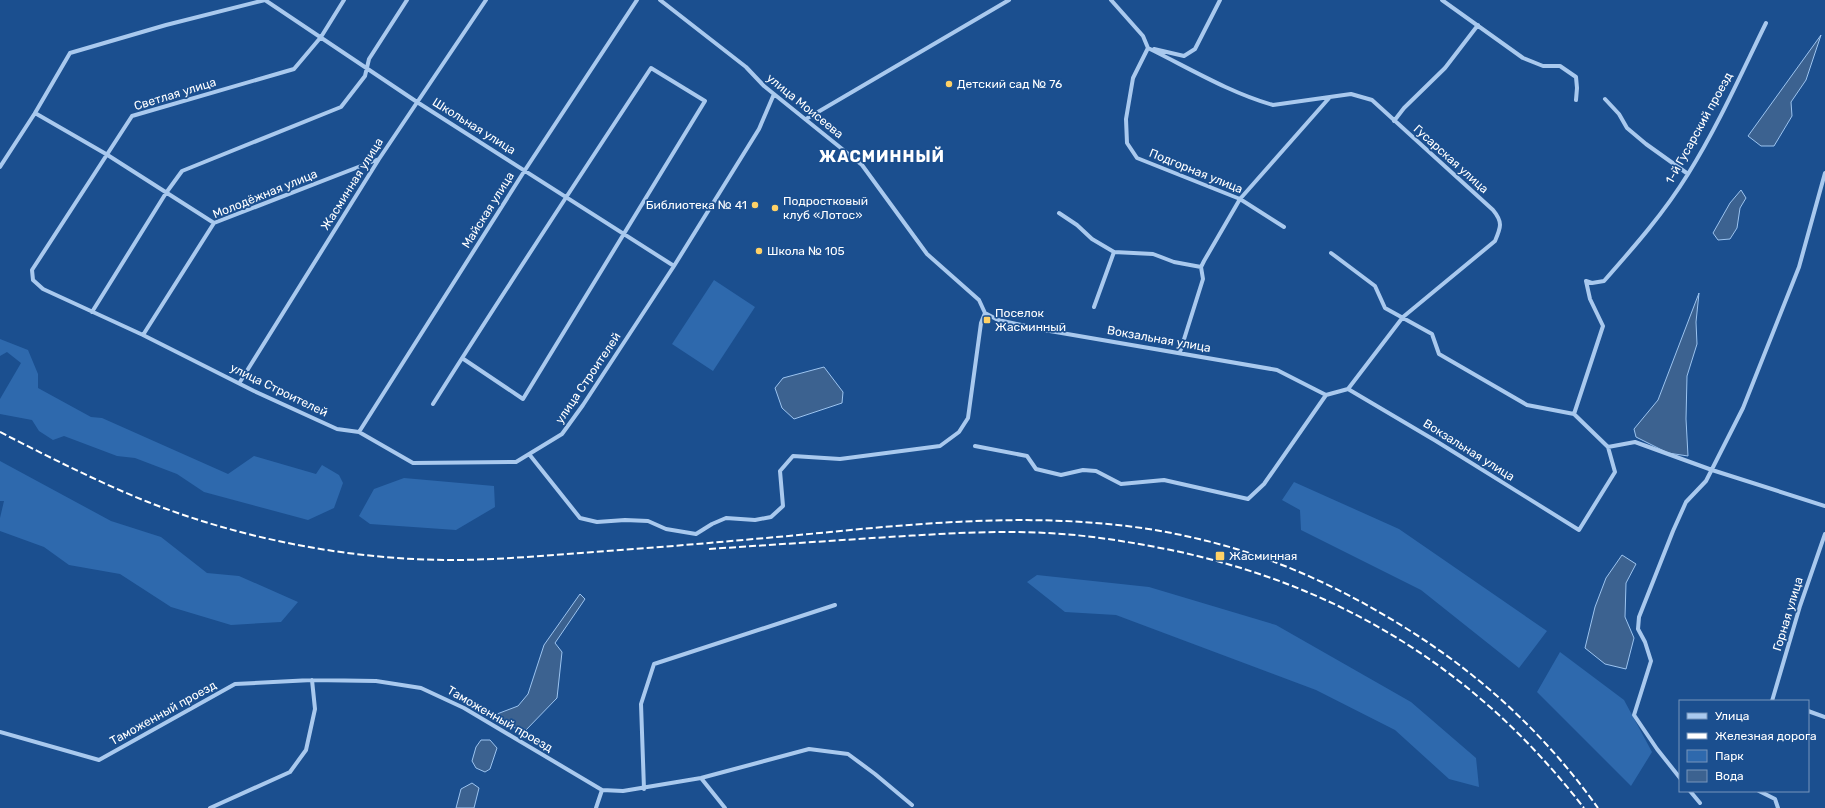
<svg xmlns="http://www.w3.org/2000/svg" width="1825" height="808" viewBox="0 0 1825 808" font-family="Rubik,sans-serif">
	<rect width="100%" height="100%" fill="#1b4f8f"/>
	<path fill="#2e69ad" d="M714 280 755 307 713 371 672 344Z
		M0 339 28 350 38 374V388L91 417 102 418 228 474 254 456 316 474 322 465 339 475 343 483 334 508 308 520 204 492 177 474 135 458 117 456 64 436 53 440 39 431 32 420 0 414V399L21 363 7 352 0 356Z
		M0 461 111 521 161 537 207 573 239 576 298 602 281 622 231 625 171 607 120 574 69 565 44 547 0 531V518L4 501H0Z
		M404 478 494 486 495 507 456 530 370 524 359 516 374 489Z
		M1294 482 1399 529 1547 631 1519 668 1421 590 1301 530 1300 510 1282 500Z
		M1037 575 1149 587 1276 625 1411 702 1476 758 1479 787 1449 779 1395 730 1316 690 1116 615 1065 612 1027 582Z
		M1560 652 1624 700 1652 752 1631 786 1537 692Z"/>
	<path fill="#3c6290" stroke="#9cc4f0" d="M1821 35 1806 80 1791 102 1792 116 1774 146H1761L1748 136Z
		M1741 190 1746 198 1740 208 1737 228 1730 239 1718 240 1713 233 1730 203Z
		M1699 293 1696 322 1697 344 1687 376 1686 419 1688 456 1668 453 1636 437 1634 429 1658 400Z
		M824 367 843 392 842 403 794 419 782 408 775 388 783 378Z
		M1622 555 1636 564 1626 583 1625 617 1634 638 1626 669 1605 664 1585 648 1595 607 1606 578Z
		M580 594 585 599 555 643 562 652 557 698 525 731 512 727 497 714 518 706 528 694 544 645Z
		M481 740H490L497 748 490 769 485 772 476 768 472 761 476 747Z
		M472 783 479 788 474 808H456L461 789Z"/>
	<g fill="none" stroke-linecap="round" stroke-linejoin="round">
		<path stroke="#a9c9ee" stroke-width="4" d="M344 0 321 37 294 69 132 116 32 270 33 280 43 289 143 335 254 391 337 429 359 432 413 463 516 462 562 434 583 405 674 266 759 129 774 94
			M660 0 746 67 764 86 862 165 927 254 979 300 985 313
			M1442 0 1523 58 1543 66H1560L1576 77 1577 88 1576 100
			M1148 48 1133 78 1126 119 1127 143 1137 158 1240 199 1284 227
			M1154 49 1184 56 1195 49 1220 0
			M1605 99 1619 114 1627 128 1646 144 1688 174
			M35 113 106 154 214 223
			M806 119 1009 0
			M1394 121 1404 108 1445 68 1478 25
			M0 167 35 113 70 53 166 25 265 0 417 102 674 266
			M1059 213 1077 225 1092 239 1114 252 1153 254 1174 262 1201 267
			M1331 253 1375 286 1385 308 1432 334 1439 354 1527 405 1574 414
			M1094 307 1114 252
			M92 312 166 193 182 171 341 107 365 76 369 59 407 0
			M985 313 998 320 1044 330 1277 370 1326 395
			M143 335 214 223 379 159
			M1180 352 1203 279 1201 267 1204 261 1240 199 1330 97
			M240 382 379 159 486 0
			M1348 389 1436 441 1579 530 1615 472 1608 447 1574 414
			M433 404C504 291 578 179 651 68L705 101 523 399 462 358
			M1574 414 1603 326 1590 299 1586 281 1592 283 1604 281C1634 247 1664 213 1688 174 1718 126 1741 74 1766 23
			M359 432 525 170 637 0
			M975 446 1027 456 1036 469 1061 475 1083 470 1096 471 1121 484 1164 480 1248 499 1264 484 1326 395 1348 389 1403 317 1495 241C1501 227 1503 222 1493 210L1372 100 1351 94 1273 105C1230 93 1187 67 1148 48L1143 36 1111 0
			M1608 447 1635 442 1712 470 1825 506
			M529 454 580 518 597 522 625 520 648 521 666 529 696 534 712 524 726 518 755 520 771 517 783 506 780 471 793 456 840 459 940 446 959 432 968 418 981 323 985 313
			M1772 701 1800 606 1825 534
			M1808 711 1825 717
			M0 732 99 760 235 684 312 680 376 681 421 688 464 708 602 790 623 791 701 778 809 749 848 754 875 774 912 805
			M701 778 725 808
			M1680 778 1657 749 1634 715 1651 661 1645 642 1638 629 1639 617 1673 531 1686 502 1706 481 1743 408 1799 267 1825 173
			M644 789 641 704 654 664 835 605
			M1690 791 1700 803
			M1759 791 1775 799 1778 808
			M210 808 290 772 306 750 315 709 312 680
			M596 808 602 790"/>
		<path stroke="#fff" stroke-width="2" stroke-dasharray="7 3" stroke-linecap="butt" d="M0 432C49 457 98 482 148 502 242 539 351 560 452 560 495 560 538 556 581 553 664 547 747 540 830 532 952 520 1079 510 1199 539 1272 556 1340 587 1404 627 1480 674 1546 735 1598 808
			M709 549C769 545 828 541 888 537 941 534 994 530 1047 533 1089 535 1130 542 1171 550 1342 586 1477 670 1584 808"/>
	</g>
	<g fill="#ffd166" stroke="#1b4f8f" stroke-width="1.5">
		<circle cx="949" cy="84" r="4"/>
		<circle cx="755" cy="205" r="4"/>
		<circle cx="775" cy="208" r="4"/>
		<circle cx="759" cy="251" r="4"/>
		<rect x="983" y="316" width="8" height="8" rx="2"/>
		<rect x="1215" y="551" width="10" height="10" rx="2"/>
	</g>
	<g text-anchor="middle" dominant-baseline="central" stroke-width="3.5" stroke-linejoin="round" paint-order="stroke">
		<g font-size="12" fill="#fff" stroke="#1b4f8f" text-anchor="start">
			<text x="957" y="84">Детский сад № 76</text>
			<text x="783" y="201">Подростковый<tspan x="783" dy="14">клуб «Лотос»</tspan></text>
			<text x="747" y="205" text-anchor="end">Библиотека № 41</text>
			<text x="767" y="251">Школа № 105</text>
			<text x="995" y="313">Поселок<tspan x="995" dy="14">Жасминный</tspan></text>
			<text x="1229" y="556">Жасминная</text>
		</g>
		<g font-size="12" fill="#fff" stroke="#1b4f8f">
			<text transform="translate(175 94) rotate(-17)">Светлая улица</text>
			<text transform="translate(805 106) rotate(39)">улица Моисеева</text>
			<text transform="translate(474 126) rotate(32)">Школьная улица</text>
			<text transform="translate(1699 128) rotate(-61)">1-й Гусарский проезд</text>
			<text transform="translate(1451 159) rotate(42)">Гусарская улица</text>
			<text transform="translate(1196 171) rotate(22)">Подгорная улица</text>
			<text transform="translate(352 184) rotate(-58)">Жасминная улица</text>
			<text transform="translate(265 194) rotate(-22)">Молодёжная улица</text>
			<text transform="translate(488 210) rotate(-58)">Майская улица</text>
			<text transform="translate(1159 339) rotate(10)">Вокзальная улица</text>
			<text transform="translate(588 378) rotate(-56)">улица Строителей</text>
			<text transform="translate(279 390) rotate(26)">улица Строителей</text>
			<text transform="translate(1469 450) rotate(32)">Вокзальная улица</text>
			<text transform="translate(1788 614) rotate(-73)">Горная улица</text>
			<text transform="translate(163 713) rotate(-29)">Таможенный проезд</text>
			<text transform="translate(500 719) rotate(30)">Таможенный проезд</text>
		</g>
		<g font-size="16" font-weight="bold" letter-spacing="1" fill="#fff" stroke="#1b4f8f">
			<text x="882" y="156">ЖАСМИННЫЙ</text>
		</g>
	</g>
	<rect x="1679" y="700" width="130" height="92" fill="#1b4f8f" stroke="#7695bc"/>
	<rect x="1687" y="713" width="20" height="6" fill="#a9c9ee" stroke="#7695bc"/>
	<text x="1715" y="720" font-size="12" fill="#ffffff">Улица</text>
	<rect x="1687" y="733" width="20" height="6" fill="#ffffff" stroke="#7695bc"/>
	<text x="1715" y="740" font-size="12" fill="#ffffff">Железная дорога</text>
	<rect x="1687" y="750" width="20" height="12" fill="#2e69ad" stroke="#7695bc"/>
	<text x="1715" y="760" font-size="12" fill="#ffffff">Парк</text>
	<rect x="1687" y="770" width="20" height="12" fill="#3c6290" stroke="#7695bc"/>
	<text x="1715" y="780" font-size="12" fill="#ffffff">Вода</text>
</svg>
